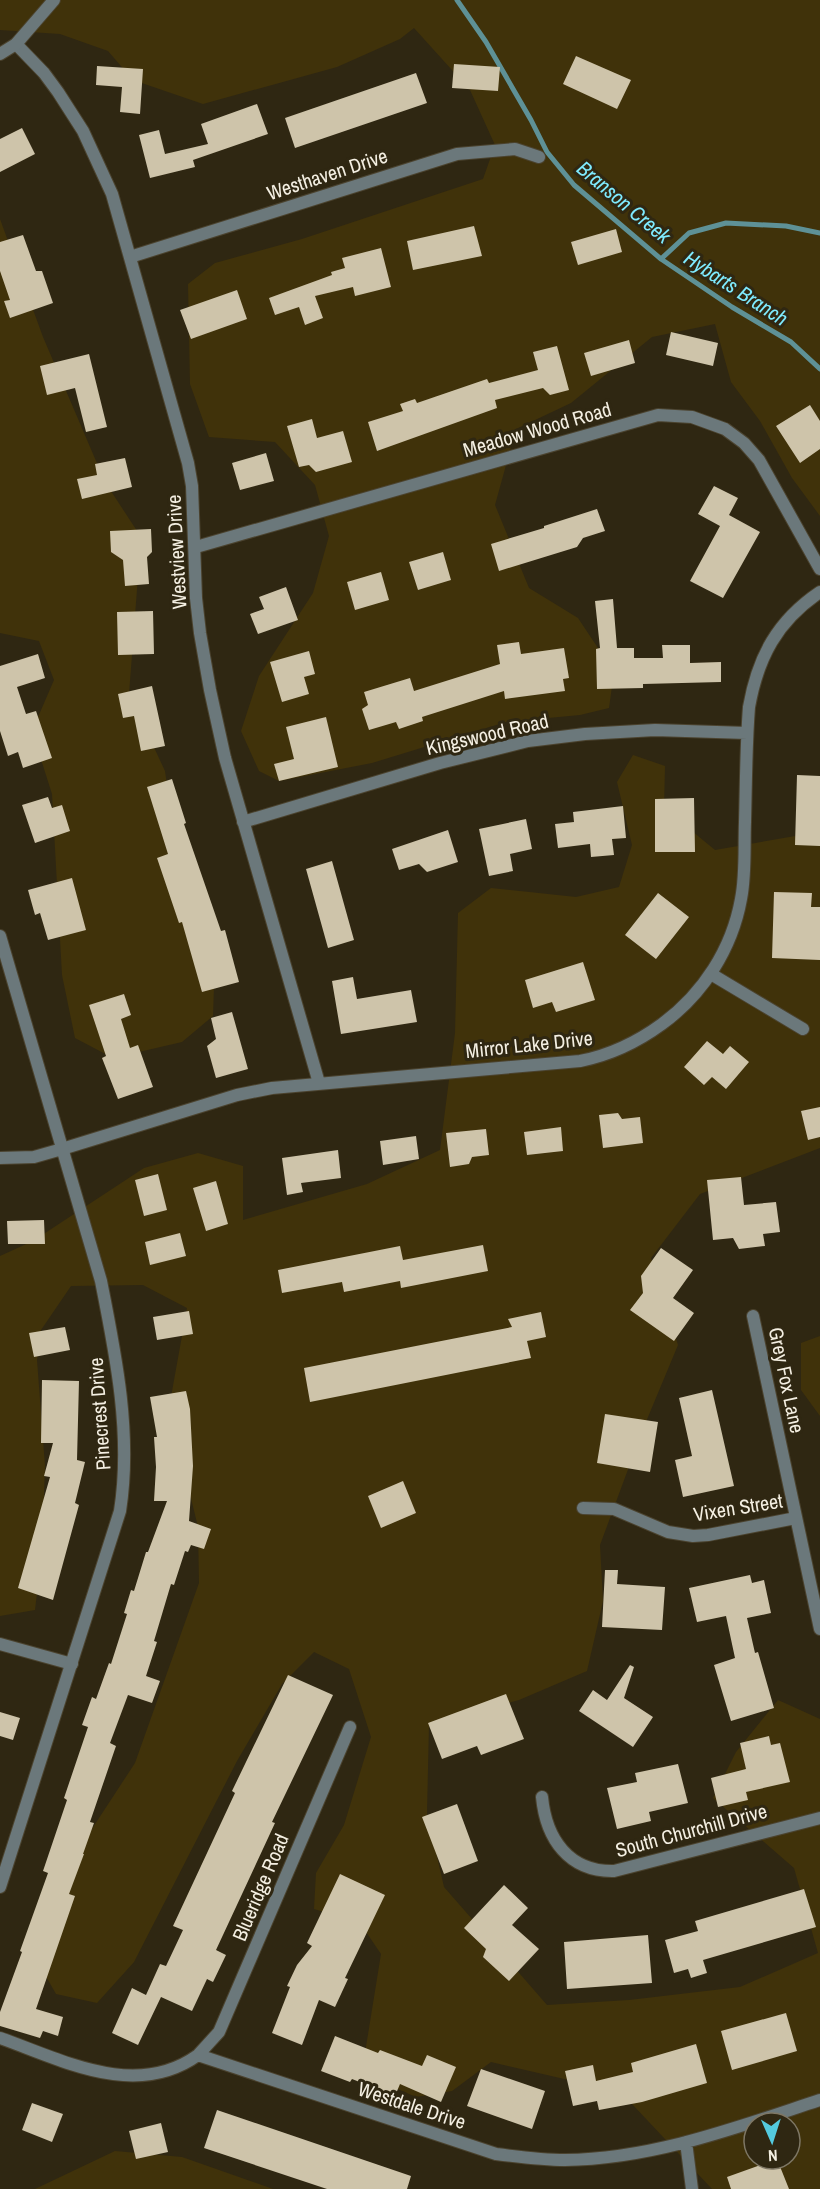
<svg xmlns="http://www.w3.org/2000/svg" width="820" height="2189" viewBox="0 0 820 2189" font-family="'Archivo Narrow',sans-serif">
	<rect width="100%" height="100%" fill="#2f2712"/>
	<path fill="#40320a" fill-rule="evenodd" d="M0 0H820V516L792 478 760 421 731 382 715 324 652 337 571 403 516 429 495 505 529 588 578 618 614 672 609 708 580 715 506 722 372 763 279 781 259 771 241 731 259 676 313 593 329 536 315 485 275 442 209 437 190 384 188 284 215 263 302 239 483 179 495 145 470 90 414 28 400 39 337 67 203 104 133 80 108 51 60 34 0 30Z
		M0 219 43 337 105 482 141 537 129 694 165 771 181 881 215 957 213 1016 182 1042 113 1058 75 1038 62 975 52 794 32 731 54 680 39 641 0 633Z
		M633 755 665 766 664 808 715 850 801 835 820 838V1148L700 1194 651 1258 678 1345 643 1429 600 1545 603 1601 587 1671 519 1700 429 1724 427 1813 444 1887 547 2005 629 2000 740 1987 818 1953 794 1868 713 1798 736 1752 778 1700 820 1719V2189H712L632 2104 612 2090 491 2062 452 2091 416 2097 384 2083 365 2053 381 1954 360 1923 314 1909 316 1873 344 1825 371 1737 349 1669 314 1652 282 1684 237 1761 134 1962 97 2003 56 1994 32 1952 67 1867 135 1763 199 1583 198 1527 169 1408 187 1308 143 1285 71 1286 41 1330 37 1360 45 1466 42 1550 35 1610 0 1616V1256L33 1241 144 1168 198 1153 243 1166V1220L367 1184 440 1150 455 1033 458 913 491 888 576 897 619 887 632 845 617 782ZM754 2123H790V2159H754Z
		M820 1336V1416L801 1390V1343Z
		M115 2151 182 2157 273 2189H35Z"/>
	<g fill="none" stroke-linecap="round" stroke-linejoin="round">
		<path stroke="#5e9196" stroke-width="5" d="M457 0 486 42 531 120 547 152 574 185 661 259 732 307 791 342 820 369
			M661 259 689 233 726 223 786 226 820 233"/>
	</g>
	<path fill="#cec4aa" d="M576 56 631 80 617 109 563 84Z
		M454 64 500 67 498 91 452 88Z
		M97 66 143 69 140 114 120 112 122 87 96 85Z
		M416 73 427 103 295 148 285 118Z
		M257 104 268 134 193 160 195 167 150 178 139 135 159 130 165 154 208 144 201 124Z
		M22 128 35 154 0 172V139Z
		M474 226 482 256 413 270 407 241Z
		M616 229 622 252 578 265 571 242Z
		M23 235 36 271H42L53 303 10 318 4 301 10 300 0 271V242Z
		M381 248 391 287 355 296 353 287 315 296 323 318 305 325 299 307 275 315 269 298 332 275 331 272 345 268 342 258Z
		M237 290 247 319 191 339 180 310Z
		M671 332 718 343 713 366 666 355Z
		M629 340 635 363 591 376 584 353Z
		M557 346 569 390 550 395 543 388 495 400 497 408 377 451 368 422 403 411 400 404 415 399 417 403 487 379 489 383 538 370 533 352Z
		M89 354 107 427 86 432 75 388 47 395 40 366Z
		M810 405 820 421V449L800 463 776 426Z
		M312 419 317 438 343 431 352 462 316 472 309 465 299 467 287 426Z
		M266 453 274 481 240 490 232 463Z
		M125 458 132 487 82 499 77 479 97 475 95 464Z
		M714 486 738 498 729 515 760 532 723 598 690 581 720 526 698 514Z
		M597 509 605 531 583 538 577 547 499 571 491 544 544 528V526Z
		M151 529 152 552 147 557 149 584 125 586 123 560 111 552 110 531Z
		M443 552 451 580 418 590 409 562Z
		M381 572 389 600 355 610 347 582Z
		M286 587 298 620 258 634 250 614 264 609 259 597Z
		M613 599 617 648H634V658H663L662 645H690V663L721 662V682L643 684V688L597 689 596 649 600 648 595 601Z
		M153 611 154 654 118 655 117 612Z
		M519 642 521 654 564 648 569 678 563 679 565 691 505 699 504 691 422 717 423 721 399 729 396 722 369 730 362 709 368 705 364 692 410 678 414 691 500 664 497 645Z
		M309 651 315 674 304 677 309 694 282 702 270 662Z
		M38 654 45 678 17 687 26 714 36 711 52 758 23 768 18 752 8 756 0 731V666Z
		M152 686 165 746 141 751 134 716 123 718 118 694Z
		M326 717 338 767 279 781 274 764 294 759 286 727Z
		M797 775 820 776V846L795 845Z
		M172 779 186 823 184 824 221 931 225 930 239 982 202 992 182 922 179 923 157 858 168 854 147 787Z
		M48 797 52 808 62 805 70 831 35 843 22 805Z
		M694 798 695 852H655V799Z
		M623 806 626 838 612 839 614 855 591 857 590 844 558 848 555 824 574 822 573 812Z
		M526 819 532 849 510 854 513 871 489 876 479 829Z
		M448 830 458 862 427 872 419 864 399 870 392 849Z
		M332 861 354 940 328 948 306 869Z
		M72 878 86 930 48 940 40 913 35 915 28 890Z
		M774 892 812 893 811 907H820V960L772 958Z
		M658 893 689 917 656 959 625 935Z
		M583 962 595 1000 556 1012 552 1002 533 1008 525 980Z
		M353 977 357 999 411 990 417 1022 341 1034 332 981Z
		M124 994 131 1015 121 1019 130 1048 138 1045 153 1087 118 1099 102 1058 106 1056 89 1005Z
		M232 1012 248 1069 216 1078 207 1046 216 1039 211 1018Z
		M707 1041 723 1054 730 1046 749 1062 726 1089 712 1077 704 1085 684 1067Z
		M820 1107V1137L808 1140 801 1111Z
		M618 1113 622 1119 640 1117 643 1143 603 1148 599 1115Z
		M561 1127 563 1151 527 1155 524 1132Z
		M486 1129 489 1155 472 1157 469 1164 450 1167 446 1133Z
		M416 1136 419 1159 383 1165 380 1141Z
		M338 1150 341 1178 301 1183 303 1192 287 1195 282 1158Z
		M158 1174 167 1210 144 1216 135 1180Z
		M741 1177 744 1205 776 1202 780 1232 763 1234 765 1246 739 1249 733 1238 713 1240 707 1180Z
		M216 1181 228 1224 206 1231 193 1188Z
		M44 1220 45 1244H8L7 1221Z
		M180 1233 186 1256 150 1265 145 1242Z
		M483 1245 488 1271 401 1288 400 1281 344 1292 342 1282 282 1293 278 1270 400 1246 403 1260Z
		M661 1248 693 1270 673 1298 694 1313 674 1341 630 1310 643 1293 641 1276Z
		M189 1311 193 1334 157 1340 153 1317Z
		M541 1312 546 1337 527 1341 531 1358 310 1402 304 1368 512 1327 508 1319Z
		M65 1327 70 1350 34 1357 29 1333Z
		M42 1380 79 1381 77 1460 85 1462 75 1503 79 1505 53 1600 18 1588 50 1477 44 1476 53 1443H41Z
		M712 1390 734 1486 683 1497 675 1460 692 1456 679 1398Z
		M186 1391 190 1409 193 1466 189 1521 211 1529 204 1549 191 1545 188 1552 185 1551 174 1585 171 1584 154 1641 157 1642 146 1676 160 1681 152 1703 128 1695 110 1743 116 1746 90 1822 94 1823 83 1854H84L69 1894 75 1896 36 2009 63 2017 58 2036 43 2031 40 2038 0 2026V2012L22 1952 20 1951 48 1873 43 1871 67 1800 64 1798 88 1727 82 1725 92 1697 96 1699 109 1663 111 1664 127 1614 124 1613 131 1590 134 1591 146 1552H148L167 1501H154L156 1467 154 1437H157L150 1397Z
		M605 1414 658 1422 650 1472 597 1463Z
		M403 1481 416 1513 381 1528 368 1496Z
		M605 1570H618L617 1584 665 1587 662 1630 602 1627Z
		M750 1575 752 1583 764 1580 771 1613 747 1618 755 1653 758 1652 774 1708 731 1721 714 1665 735 1658 726 1616 697 1622 689 1588Z
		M630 1665 634 1667 624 1698 653 1717 633 1747 579 1711 593 1690 607 1700Z
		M288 1675 333 1695 272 1822 275 1823 216 1950 226 1955 213 1982 207 1979 192 2011 161 1997 138 2045 112 2033 132 1988 146 1995 160 1964 166 1966 183 1930 173 1926 235 1793 232 1791Z
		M506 1694 524 1739 481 1755 477 1746 442 1759 428 1723Z
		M0 1712 20 1718 13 1740 0 1736Z
		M769 1736 771 1745 780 1743 790 1782 746 1792 748 1800 718 1807 711 1778 746 1769 740 1743Z
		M678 1764 688 1803 649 1812 651 1821 617 1829 607 1788 637 1782 635 1773Z
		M457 1804 478 1861 444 1874 422 1817Z
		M340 1874 385 1895 345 1978 348 1979 335 2007 319 2000 302 2045 272 2033 290 1987 287 1986 297 1965 312 1946 307 1943Z
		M504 1885 528 1908 512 1925 539 1949 509 1981 483 1957 486 1949 464 1928Z
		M804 1889 816 1927 703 1960 707 1973 691 1978 688 1969 674 1973 665 1940 698 1931 695 1921Z
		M648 1935 652 1983 567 1989 564 1942Z
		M786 2013 797 2051 732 2070 721 2031Z
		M335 2036 378 2053 380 2050 422 2066 427 2055 456 2067 441 2102 400 2084 395 2096 352 2079 350 2082 321 2071Z
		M696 2044 707 2083 642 2102 599 2110 597 2101 573 2106 565 2071 593 2065 596 2081 633 2072 631 2063Z
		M481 2069 545 2091 532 2129 467 2106Z
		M32 2103 63 2114 52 2142 22 2130Z
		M217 2110 411 2176 407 2189H327L204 2148Z
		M161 2123 168 2152 136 2159 129 2131Z
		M777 2159 789 2189H731L727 2177Z"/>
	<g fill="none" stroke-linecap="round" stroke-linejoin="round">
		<defs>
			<path id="minor" d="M16 44 44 73 58 92 83 131 112 194 188 463 192 486 196 598 200 633 210 690 225 758 319 1083
				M130 257 457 154 515 149 539 157
				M196 547 658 415 692 417 725 429 744 443 759 460 820 569
				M243 822 440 763 528 741 585 734 655 730 747 733
				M711 974 803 1029
				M62 1149 237 1095 272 1088 580 1061C611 1055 636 1043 662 1024 703 994 732 949 741 899 746 874 744 847 745 822 746 783 746 745 749 707 758 657 777 621 820 592
				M753 1316 820 1629
				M583 1508 614 1509 668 1532 693 1536 708 1535 796 1518
				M0 1644 72 1664
				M542 1797C546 1839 569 1872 614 1871L820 1818
				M0 2038C62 2060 136 2100 198 2055L496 2154C519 2157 542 2160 565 2160 653 2159 738 2127 820 2100
				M198 2055 219 2032 350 1727
				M686 2142 692 2189"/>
			<path id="tertiary" d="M0 54 16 44 54 0
				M0 936 101 1281C116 1356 132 1435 120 1511L0 1887
				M0 1158 34 1157 62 1149"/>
		</defs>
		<use href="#minor" stroke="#4b432f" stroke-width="14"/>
		<use href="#tertiary" stroke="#4b432f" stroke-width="14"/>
		<use href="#minor" stroke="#6b787b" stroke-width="12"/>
		<use href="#tertiary" stroke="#6b787b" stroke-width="12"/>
	</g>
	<g text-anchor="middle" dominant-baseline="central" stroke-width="6" stroke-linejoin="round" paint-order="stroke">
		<g font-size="20" fill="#f4efe2" stroke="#2f2712">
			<text transform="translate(327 174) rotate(-18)">Westhaven Drive</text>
			<text transform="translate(537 429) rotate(-16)">Meadow Wood Road</text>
			<text transform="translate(176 552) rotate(-93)">Westview Drive</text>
			<text transform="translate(487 734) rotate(-13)">Kingswood Road</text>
			<text transform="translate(529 1044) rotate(-6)">Mirror Lake Drive</text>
			<text transform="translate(787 1380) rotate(78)">Grey Fox Lane</text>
			<text transform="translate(99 1414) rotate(-94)">Pinecrest Drive</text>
			<text transform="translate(738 1507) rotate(-9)">Vixen Street</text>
			<text transform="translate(691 1830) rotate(-15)">South Churchill Drive</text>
			<text transform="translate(260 1887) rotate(-67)">Blueridge Road</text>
			<text transform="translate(412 2105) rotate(18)">Westdale Drive</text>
		</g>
		<g font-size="21" font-style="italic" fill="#7febff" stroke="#2f2712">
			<text transform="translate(624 202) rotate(40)">Branson Creek</text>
			<text transform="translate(736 288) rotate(33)">Hybarts Branch</text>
		</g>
	</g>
	<g transform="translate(772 2141) rotate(177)"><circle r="28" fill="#2f2712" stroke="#7e7765" stroke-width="1.5"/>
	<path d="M0-4.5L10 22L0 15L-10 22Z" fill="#54cade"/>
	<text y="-9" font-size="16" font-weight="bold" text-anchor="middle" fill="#f4efe2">N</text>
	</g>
</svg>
